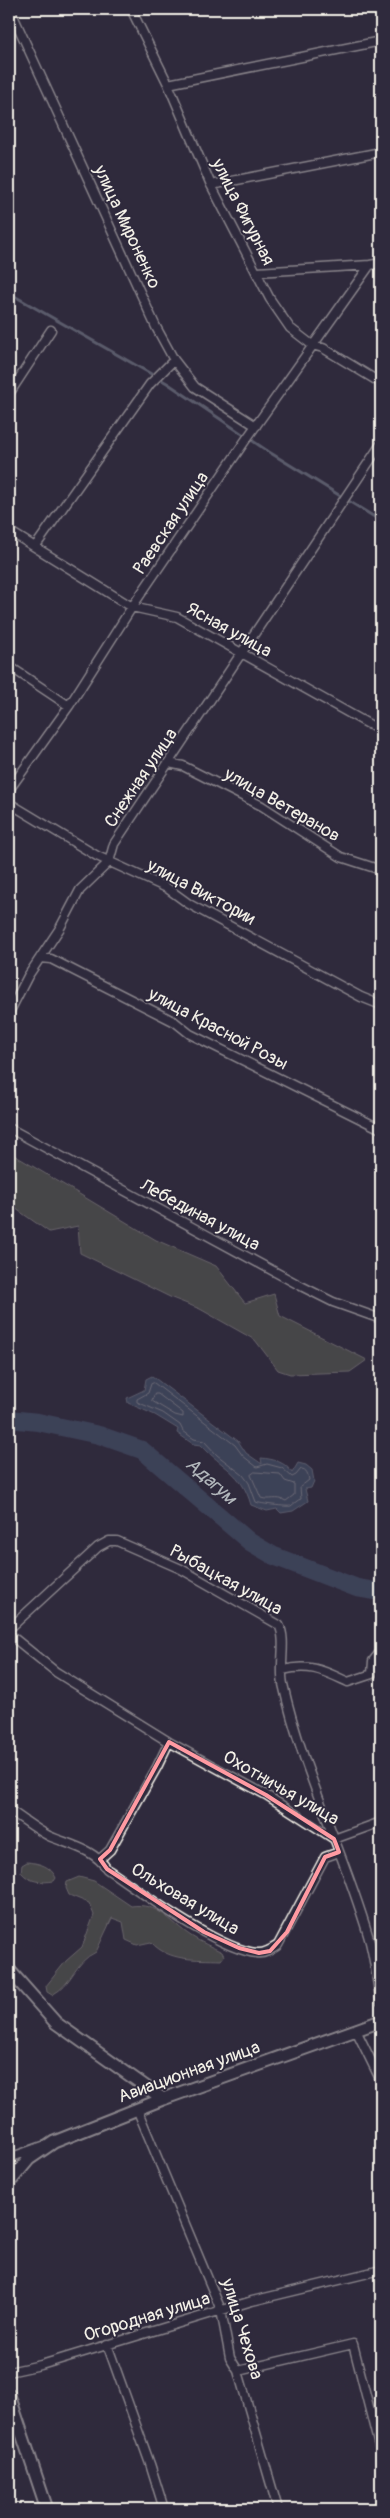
<svg xmlns="http://www.w3.org/2000/svg" width="390" height="2518" viewBox="0 0 390 2518" font-family="Pangolin,sans-serif">
	<rect width="100%" height="100%" fill="#2f2a3d"/>
	<filter id="ink" filterUnits="userSpaceOnUse"><feTurbulence type="fractalNoise" baseFrequency=".02" numOctaves="2"/><feDisplacementMap in="SourceGraphic" scale="10" xChannelSelector="R" yChannelSelector="G"/><feConvolveMatrix kernelMatrix="1 2 1 2 8 2 1 2 1" color-interpolation-filters="sRGB"/></filter>
	<g filter="url(#ink)">
		<path fill="#646759" stroke="#acaca0" d="M9 1152 156 1240 216 1266 245 1303 274 1294 280 1316 367 1360 350 1372 290 1374 278 1370 255 1340 200 1309 172 1298 80 1253 78 1226 49 1232 9 1204Z
			M27 1862C39 1863 51 1866 56 1878L54 1881C41 1883 29 1882 21 1872L22 1865Z
			M79 1877 94 1881 131 1906C158 1902 170 1922 191 1936 200 1942 212 1947 222 1952L224 1956 221 1960C196 1959 169 1962 151 1942L137 1945 126 1940 123 1922 112 1918 96 1952C74 1962 73 1984 52 1995L47 1992 46 1986 66 1961 82 1947 94 1915 89 1903 69 1895 66 1888 67 1882Z"/>
		<path fill="#4e5f78" stroke="#9099a5" d="M152 1376 238 1441 246 1453 262 1464 261 1458C273 1459 286 1462 292 1473L298 1463 306 1465 312 1470 314 1481 311 1488 305 1489 308 1501 293 1511 281 1513 277 1509 267 1511 251 1505C242 1472 222 1468 201 1445L193 1444 177 1433 178 1429 155 1415 128 1403 127 1398 144 1390 146 1379Z"/>
		<g fill="none" stroke-linecap="round" stroke-linejoin="round">
			<path stroke="#b2b7bb" stroke-width="1" d="M154 1383 235 1445 243 1456 257 1467 267 1464 282 1468 292 1477 296 1475 301 1469C307 1469 308 1475 309 1480L300 1487 301 1499C297 1500 295 1503 291 1506 288 1507 260 1504 256 1502L249 1483 243 1475 217 1455 204 1441 194 1439 183 1431 180 1425 163 1413 137 1402V1399L148 1393 151 1384Z
				M155 1394H158L183 1413V1417L175 1415 152 1401Z
				M255 1472 280 1474 285 1481 294 1484V1495L286 1501C277 1496 270 1501 261 1498L251 1475Z"/>
			<path stroke="#9099a5" stroke-width="3" d="M9 293 167 383 269 452 381 521"/>
			<path stroke="#4e5f78" stroke-width="18" d="M9 1419 38 1422 99 1435 142 1450 250 1542 274 1556 357 1588 381 1592"/>
			<defs>
				<path id="street" d="M10 9 156 327 174 360 195 387 256 426
					M131 9 168 84 211 185 270 299 290 328 312 345 323 348 381 383
					M168 84 381 41
					M211 185 381 152
					M257 272 370 265
					M9 394 51 330
					M9 531 132 607 177 617 381 731
					M35 547 150 384 174 360
					M9 666 69 706
					M169 763 183 766 262 806 341 857 381 870
					M9 790 69 706 132 607 245 441 370 265 381 263
					M9 803 97 856 167 888 189 904 361 997 381 1005
					M40 958 51 959 175 1022 190 1034 381 1129
					M9 1013 28 976 60 928 80 890 109 862 114 844 381 444
					M9 1128 301 1286 333 1302 381 1319
					M9 1629 98 1547 109 1541H117L181 1569 279 1625C287 1639 279 1666 283 1684 302 1770 343 1850 368 1935 375 1957 376 1980 381 2002
					M9 1634 56 1672 169 1742 266 1795 334 1839 381 1822
					M283 1670C310 1663 324 1671 348 1682L372 1674 373 1661 381 1651
					M9 1810C22 1818 35 1829 49 1836 70 1845 94 1849 107 1869 141 1892 219 1950 257 1953 265 1954 272 1949 278 1945L325 1857 339 1852
					M100 1859 110 1850 157 1767 169 1742
					M356 2030 381 2081
					M137 2109 221 2310 230 2358 238 2371 278 2509
					M9 2158 43 2146
					M107 2344 150 2464 164 2509
					M238 2371 353 2344 381 2454
					M9 2372 41 2365 252 2301 381 2270"/>
				<path id="secondary" d="M9 1970 56 2023 163 2099
					M9 2183 29 2159 54 2142 163 2099 381 2021
					M9 2395 47 2509"/>
			</defs>
			<use href="#street" stroke="#f4f1e8" stroke-width="11"/>
			<use href="#secondary" stroke="#f4f1e8" stroke-width="15"/>
			<use href="#street" stroke="#2f2a3d" stroke-width="8"/>
			<use href="#secondary" stroke="#2f2a3d" stroke-width="11"/>
		</g>
	</g>
	<path d="M0 0H390V2518H0ZM169 1742 266 1795 334 1839 339 1852 325 1857 287 1932 270 1951 259 1953 239 1948 204 1932 107 1869 100 1859 110 1850Z" fill="#2f2a3d" fill-opacity=".55" fill-rule="evenodd"/>
	<path fill="none" stroke="#ff9aa2" stroke-width="4" stroke-linejoin="round" d="M169 1742 266 1795 334 1839 339 1852 325 1857 287 1932 270 1951 259 1953 239 1948 204 1932 107 1869 100 1859 110 1850Z"/>
	<g text-anchor="middle" dominant-baseline="central" stroke-width="4" stroke-linejoin="round" paint-order="stroke">
		<g font-size="18" fill="#f4f1e8" stroke="#2f2a3d">
			<text transform="translate(243 212) rotate(63)">улица Фигурная</text>
			<text transform="translate(127 227) rotate(65)">улица Мироненко</text>
			<text transform="translate(171 523) rotate(-56)">Раевская улица</text>
			<text transform="translate(229 630) rotate(29)">Ясная улица</text>
			<text transform="translate(141 778) rotate(-56)">Снежная улица</text>
			<text transform="translate(282 805) rotate(30)">улица Ветеранов</text>
			<text transform="translate(201 892) rotate(28)">улица Виктории</text>
			<text transform="translate(218 1029) rotate(28)">улица Красной Розы</text>
			<text transform="translate(200 1215) rotate(28)">Лебединая улица</text>
			<text transform="translate(226 1580) rotate(29)">Рыбацкая улица</text>
			<text transform="translate(281 1788) rotate(30)">Охотничья улица</text>
			<text transform="translate(185 1899) rotate(31)">Ольховая улица</text>
			<text transform="translate(189 2072) rotate(-20)">Авиационная улица</text>
			<text transform="translate(147 2317) rotate(-17)">Огородная улица</text>
			<text transform="translate(242 2329) rotate(73)">улица Чехова</text>
		</g>
		<g font-size="19" font-style="italic" fill="#b2b7bb" stroke="#2f2a3d">
			<text transform="translate(211 1481) rotate(41)">Адагум</text>
		</g>
	</g>
	<rect width="390" height="2518" fill="none" stroke="#2f2a3d" stroke-width="30"/>
	<rect x="15" y="15" width="360" height="2488" fill="none" stroke="#f4f1e8" stroke-width="2" filter="url(#ink)"/>
</svg>
